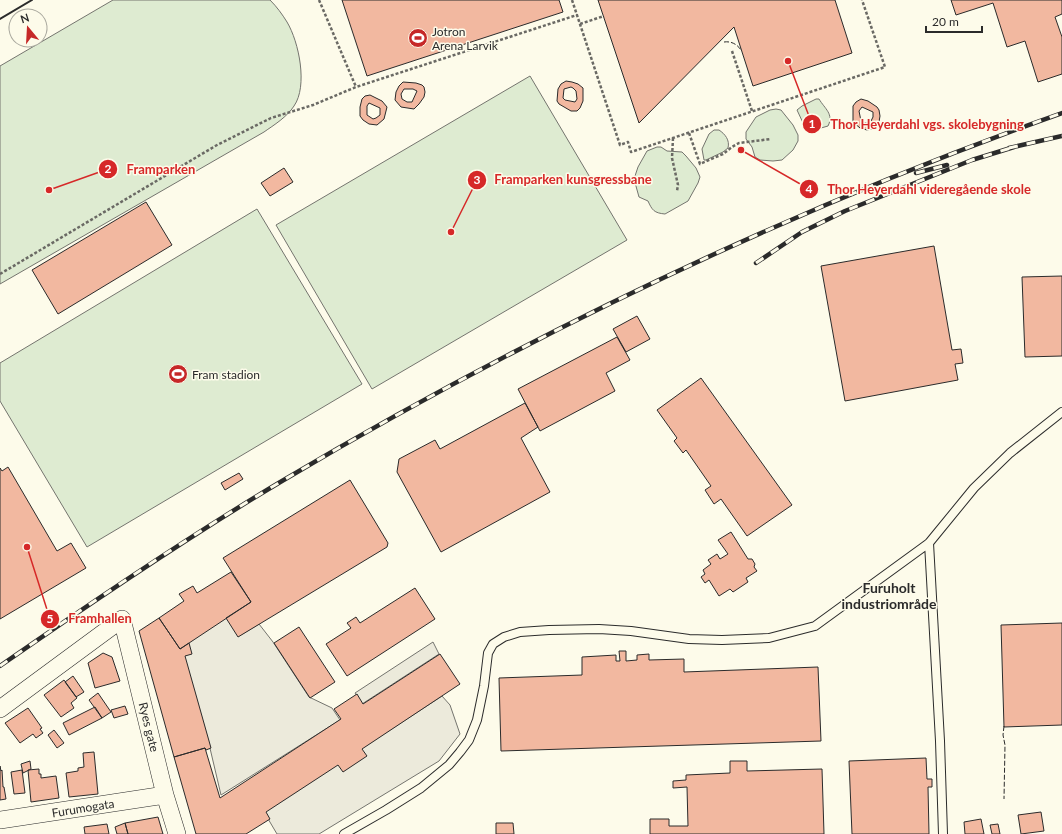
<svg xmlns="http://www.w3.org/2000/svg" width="1062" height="834" viewBox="0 0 1062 834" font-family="Lato,sans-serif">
	<rect width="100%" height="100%" fill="#fdfbea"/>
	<path fill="#deebd1" stroke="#74746e" d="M113 0H270C277 7 282 14 287 22 299 42 308 86 294 106 287 117 274 125 264 132L0 284V66Z
		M530 76 627 240 372 389 276 225Z
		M816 99H819C825 109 834 114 828 126L814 130 804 125 797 110 802 106Z
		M776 109 781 110 793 125 798 135V141L793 150 782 160 773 161 760 160 755 157 752 147 746 139V132L756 117 770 110Z
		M714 130H719C725 134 730 140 728 148L723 152 706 160H704L702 149 709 134Z
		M657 147H661L667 151 682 152 686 156 696 168 700 177 698 183 688 201 665 214C654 213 652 210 648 201L639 197 634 179 638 167 647 151Z
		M257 209 362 384 87 547 0 401V363Z"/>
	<path fill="#eceadb" stroke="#74746e" d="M226 615 239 636 259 624 273 642 309 697 332 708 340 720 221 795 209 744 180 644Z
		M433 642 439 654 362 704 355 693Z
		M442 696 450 705 460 734 439 761 319 834H277L264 812Z"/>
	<path fill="#f2b8a0" stroke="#2b2b2b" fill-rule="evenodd" d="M342 0H559L563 12 367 76Z
		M598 0H835L852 53 753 86 734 27 639 123Z
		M951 0H1062V14L1055 17 1062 37V74L1038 82 1025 41 1007 47 993 3 956 15Z
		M566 81 572 82 578 84 583 88V101L580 108 577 111H571L559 104 557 101 558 89 561 84ZM571 87 573 88 576 91 577 99 575 102 565 100 563 98 564 89Z
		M403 82 416 83 422 85 424 87 425 92 424 97 419 104 414 109 401 107 395 100 396 92 399 86ZM404 89H413L417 91 412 102H407L402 99 401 94Z
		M370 95 382 101 387 107 384 119 377 125 369 124 363 120 360 116V107L362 99 365 96ZM369 103 380 108V115L376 118 373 119 367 115V106Z
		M861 99 868 101 877 107 879 110 880 116 879 122 872 129 867 130 860 128 853 122V106L856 102ZM862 107 873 112V117L871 121 865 123 861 121 859 111Z
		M284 168 293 182 270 196 261 183Z
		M146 202 172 245 58 314 32 270Z
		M934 246 952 350 961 349 963 363 955 364 958 380 845 401 821 266Z
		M1062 276V356L1025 357 1022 277Z
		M637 316 650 339 626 352 613 329Z
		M617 337 630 360 606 373 615 391 540 431 518 389Z
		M701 378 792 505 747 536 721 499 714 504 705 490 711 486 686 450 683 453 674 441 677 438 657 410Z
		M525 403 538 427 521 438 550 492 441 552 397 472 399 459 435 440 440 449Z
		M8 467 57 551 71 543 86 568 0 619V468L2 471Z
		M239 473 243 479 225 490 221 483Z
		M350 480 388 543 387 547 238 637 226 618 251 602 223 558Z
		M731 532 748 559H752L755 564 754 567 757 571 746 578 748 582 733 592 730 589 719 596 709 580 705 583 701 577 705 574 703 570 711 564 708 560 717 554 720 559 728 554 718 540Z
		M231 572 251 602 180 649 159 618 184 601 179 594 193 586 197 593Z
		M415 588 435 619 347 676 326 644 351 628 347 623 356 617 360 623Z
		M159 618 180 649 189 643 192 654 185 656 211 748 206 750 205 748 174 757 139 631Z
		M1062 623V725L1004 727 1001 625Z
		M299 627 335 682 310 698 274 643Z
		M619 651H626V661L637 660V655L649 654V660L684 659V672L818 667 821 741 501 751 499 678 582 675V657L616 655V661H620Z
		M103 653 112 657 120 681 95 688 88 663Z
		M440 654 460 684 362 749 367 756 343 772 338 765 266 812 270 819 246 834H196L174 757 205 748 220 798 341 719 334 709 357 694 363 704Z
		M73 676 84 692 76 697 65 682Z
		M64 680 77 698 71 703 74 708 61 717 44 695Z
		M98 693 111 712 102 718 89 700Z
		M125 706 128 714 114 718 111 710Z
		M95 707 102 718 69 735 63 723Z
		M28 708 42 728 40 729 43 733 36 738 33 734 20 743 5 723Z
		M54 730 64 743 57 748 48 735Z
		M94 752 98 794 69 797 66 773 78 771V768L84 767 83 753Z
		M926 758 927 779H932V787H928L929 834H852L849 761Z
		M30 761 31 769 23 773 21 764Z
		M730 761H747V771L822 769 824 834H650V819H669V826H688L687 787 673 788V781L686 780V775L730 773Z
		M0 766 1 771 2 770 3 787H4L6 799 0 800Z
		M39 769V774H41V778L56 776 59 798 31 802 28 770Z
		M22 770 25 793 14 794 11 772Z
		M1041 812 1044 831 1021 834 1018 815Z
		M158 817 163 834H128L125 823Z
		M981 819 984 834H965L964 822Z
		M125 823 128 834H117L115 827Z
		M496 823H513L514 834H496Z
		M107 824 109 834H85L84 827Z
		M998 824 1000 834H992L990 825Z"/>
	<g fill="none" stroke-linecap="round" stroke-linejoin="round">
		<defs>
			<path id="service" d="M929 543 940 741 943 834
				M344 834 386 810 421 788 449 765 460 752 469 740 477 720 484 686 488 653 493 644 504 637 520 632 549 630 599 629 631 631 689 639 722 640 769 638 815 626 929 543 974 488 1010 453 1062 412"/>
			<path id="minor" d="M0 709 122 619 165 795 177 834
				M0 820 165 795"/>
		</defs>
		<use href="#service" stroke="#2b2b2b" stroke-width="10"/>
		<use href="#minor" stroke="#2b2b2b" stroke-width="18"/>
		<path stroke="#6a6964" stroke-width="2.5" stroke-dasharray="3 2" stroke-linecap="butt" d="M319 0 356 87
			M572 0 620 145 628 142 631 152 885 67 862 0
			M580 24 604 16
			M732 51 752 111
			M689 133 700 164 723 154 732 147 739 143 771 139
			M673 138 672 158 678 185 677 191
			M0 274 217 145 271 118 313 105 356 87 577 15"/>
		<use href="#service" stroke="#fdfbea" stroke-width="8"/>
		<use href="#minor" stroke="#fdfbea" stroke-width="17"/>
		<defs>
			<path id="rail" d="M1009 148 1062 136
				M916 173 947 165
				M756 263 802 232 845 211 972 160 1014 147
				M0 666C92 602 186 538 282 481 530 334 791 209 1062 113"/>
		</defs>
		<use href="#rail" stroke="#2b2b2b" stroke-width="4.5"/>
		<use href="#rail" stroke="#fdfbea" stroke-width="3" stroke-dasharray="9" stroke-linecap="butt"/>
		<path stroke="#2b2b2b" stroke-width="1" stroke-dasharray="5 2" stroke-linecap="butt" d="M724 42C731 41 737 44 741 50
			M1004 726 1003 735 1005 745 1004 799"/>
		<path stroke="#2b2b2b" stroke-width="2" d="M0 19 32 0"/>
	</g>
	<defs>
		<symbol id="stadium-disc" viewBox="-11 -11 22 22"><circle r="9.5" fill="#c62828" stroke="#fdfbea"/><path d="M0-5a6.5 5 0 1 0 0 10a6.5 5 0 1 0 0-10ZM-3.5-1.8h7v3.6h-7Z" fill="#fff"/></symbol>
	</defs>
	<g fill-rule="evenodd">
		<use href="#stadium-disc" x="407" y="27" width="22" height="22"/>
		<use href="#stadium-disc" x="167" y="363" width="22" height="22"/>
	</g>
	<g text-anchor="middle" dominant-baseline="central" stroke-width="3" stroke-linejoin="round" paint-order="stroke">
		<g font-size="12" fill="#2b2b2b" stroke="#fdfbea" text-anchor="start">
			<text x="432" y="31">Jotron<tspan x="432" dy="14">Arena Larvik</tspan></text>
			<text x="192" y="374">Fram stadion</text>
		</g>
		<g font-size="12" fill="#2b2b2b" stroke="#fdfbea">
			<text transform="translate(149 727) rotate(76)">Ryes gate</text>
			<text transform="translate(83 808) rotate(-9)">Furumogata</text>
		</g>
		<g font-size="14" font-weight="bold" fill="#2b2b2b" stroke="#fdfbea">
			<text x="889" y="587">Furuholt<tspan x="889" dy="16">industriområde</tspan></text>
		</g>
	</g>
	<path fill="none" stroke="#d62828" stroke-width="1.5" d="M788 61L812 124M49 190L108 169M451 232L477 180M741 150L809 189M27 547L50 619"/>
	<g fill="#d62828" stroke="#fdfbea" stroke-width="1.5">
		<circle cx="788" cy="61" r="4"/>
		<circle cx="49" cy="190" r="4"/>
		<circle cx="451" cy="232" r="4"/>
		<circle cx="741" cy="150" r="4"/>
		<circle cx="27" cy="547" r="4"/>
		<circle cx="812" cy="124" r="10"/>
		<circle cx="108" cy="169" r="10"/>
		<circle cx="477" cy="180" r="10"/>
		<circle cx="809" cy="189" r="10"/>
		<circle cx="50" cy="619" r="10"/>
	</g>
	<g font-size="12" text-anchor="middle" font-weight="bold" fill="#fff">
		<text x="812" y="128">1</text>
		<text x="108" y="173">2</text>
		<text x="477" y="184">3</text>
		<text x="809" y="193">4</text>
		<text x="50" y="623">5</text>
	</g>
	<g font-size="13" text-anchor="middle" font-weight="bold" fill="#d62828" stroke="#fdfbea" stroke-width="3" stroke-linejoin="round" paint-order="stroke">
		<text x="927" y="129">Thor Heyerdahl vgs. skolebygning</text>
		<text x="161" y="174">Framparken</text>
		<text x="573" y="184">Framparken kunsgressbane</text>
		<text x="929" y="194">Thor Heyerdahl videregående skole</text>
		<text x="100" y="623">Framhallen</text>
	</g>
	<g transform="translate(28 28) rotate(342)"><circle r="19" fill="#fdfbea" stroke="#a9a89e"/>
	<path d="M0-3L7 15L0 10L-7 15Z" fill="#c62828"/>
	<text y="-6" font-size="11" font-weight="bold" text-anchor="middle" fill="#2b2b2b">N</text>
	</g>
	<path d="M926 26v6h56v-6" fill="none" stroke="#2b2b2b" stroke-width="2"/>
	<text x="932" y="26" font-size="12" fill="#2b2b2b" stroke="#fdfbea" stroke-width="3" paint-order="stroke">20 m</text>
</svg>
